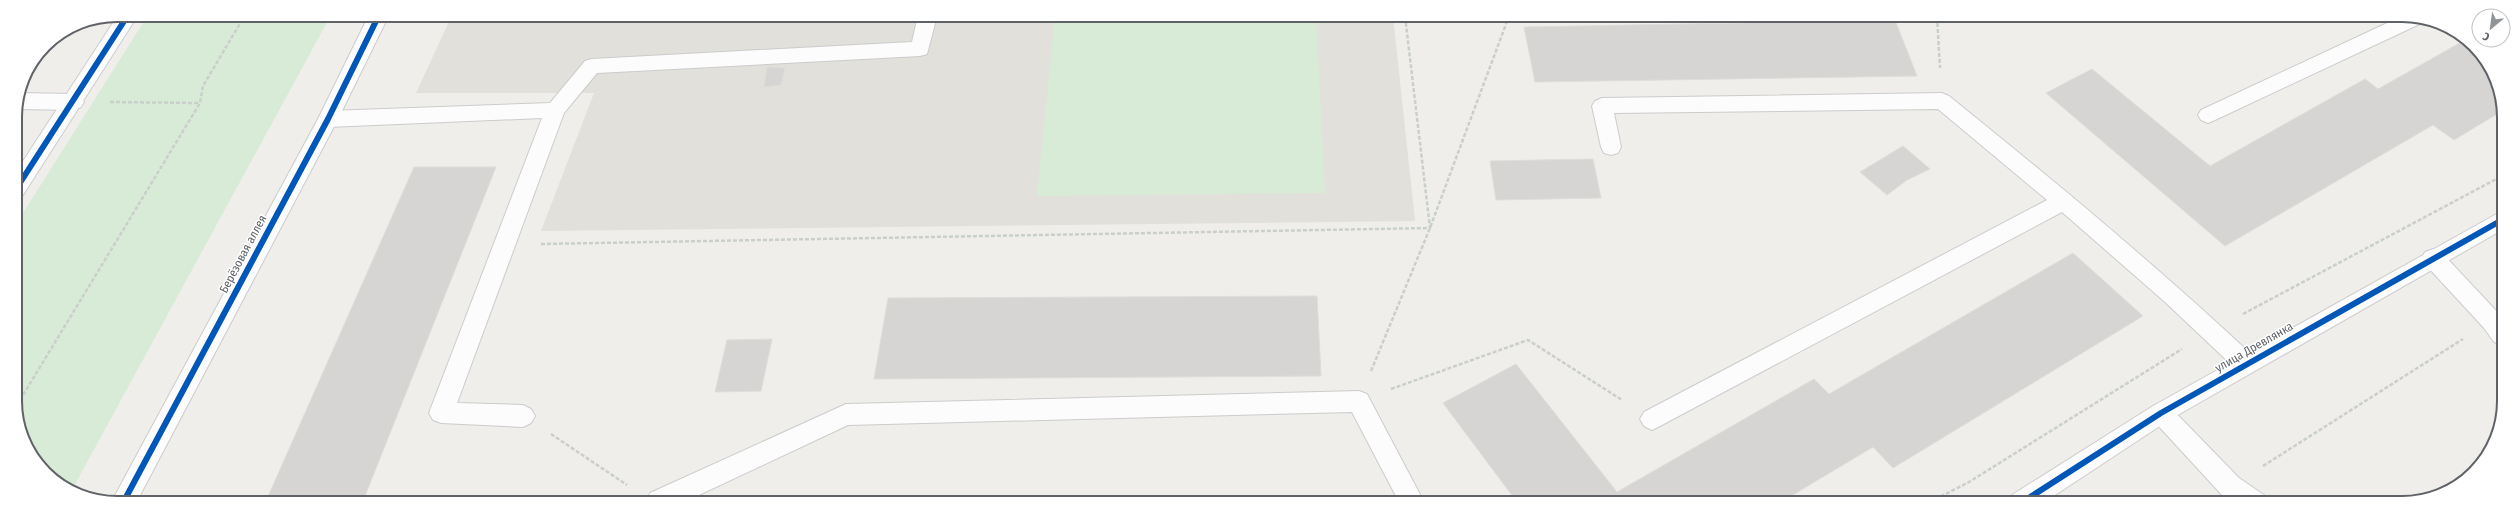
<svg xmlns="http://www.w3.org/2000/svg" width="2519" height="518" font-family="'Fira Sans Condensed',sans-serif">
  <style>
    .education { fill: #e2e0da }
    .green { fill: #d8ebd6 }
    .building { fill: #d6d5d3; stroke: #deddd9 }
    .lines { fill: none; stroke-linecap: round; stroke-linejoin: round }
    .service-casing { stroke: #cbcccc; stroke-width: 2 }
    .minor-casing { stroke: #cbcccc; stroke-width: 2 }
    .path { stroke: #cacfcc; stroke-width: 2.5; stroke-dasharray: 4 2; stroke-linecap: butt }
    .service { fill: #fdfcfc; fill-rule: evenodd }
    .minor { fill: #fdfcfc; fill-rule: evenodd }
    .cycleway-casing { stroke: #fff; stroke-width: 8 }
    .cycleway { stroke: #0057b8; stroke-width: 6 }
    .labels { text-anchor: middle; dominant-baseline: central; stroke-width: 3; stroke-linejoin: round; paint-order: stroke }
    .street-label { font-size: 12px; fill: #5f6368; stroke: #fff }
    .rim { fill: none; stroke: #5f6368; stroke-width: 2 }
  </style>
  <rect width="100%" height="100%" fill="#efeeea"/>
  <path class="education" d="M452 15 1393 16 1415 221 541 231 594 93H416Z"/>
  <path class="green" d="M148 15H331L73 488 45 473 17 421 16 224Z
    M1055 16H1316L1325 193 1037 196Z"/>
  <path class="building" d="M1895 20 1917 76 1535 82 1524 27Z
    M2465 40 2474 45 2502 97V111L2454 140 2433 125 2225 246 2046 93 2092 69 2210 166 2365 79 2378 89Z
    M767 67 785 68 781 85 764 87Z
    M1903 146 1930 169 1907 180 1887 195 1860 172Z
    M1593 159 1601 198 1496 200 1490 161Z
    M414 167H496L363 501H266Z
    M2073 253 2143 316 1893 468 1873 447 1781 502H1517L1443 403 1516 364 1617 492 1814 379 1829 394Z
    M1317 296 1321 376 874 379 888 298Z
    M772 339 761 391 715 392 727 340Z"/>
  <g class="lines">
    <g class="service-casing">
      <path id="service" d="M918 16H937L927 54 920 56 597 73 564 113 457 403 523 405 531 409 535 416 531 423 523 427 441 423 433 420 429 413 542 118 328 127 321 124 318 119 321 114 328 111 550 103 585 61 592 59 912 42Z
        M2400 17 2426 19 2424 22 2215 120 2208 123 2201 120 2198 115 2201 110Z
        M19 93 74 94 81 97 84 102 81 107 74 110 18 109 16 108Z
        M1942 93 1949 96C2053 180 2156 265 2254 357L2258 364 2254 371 2246 374 2238 371 2165 302 2062 212 1660 426 1652 430 1644 426 1640 419 1644 412 2047 200 1938 109 1614 113 1621 147 1618 153 1611 155 1604 153 1601 147 1592 106 1595 101 1602 98Z
        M2433 249 2441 252 2502 317V345L2494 342 2484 328 2425 264 2422 258 2425 252Z
        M1359 391 1367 394 1424 502H1399L1352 412 848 425 684 502 647 501 650 493 846 404Z
        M2161 403 2169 406 2239 478 2264 495 2267 503H2234L2221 494 2153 420 2149 413 2153 406Z"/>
    </g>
    <g class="minor-casing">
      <path id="minor" d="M118 15H138L23 195 16 197V172Z
        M369 15H389L338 119 137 501H112L318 119Z
        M2502 211V230L2169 420 2043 503 2009 502 2012 495 2153 406Z"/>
    </g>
    <path class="path" d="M1937 17 1940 68
      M110 102 199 103
      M541 244 1430 228 1405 16
      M2243 314 2502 176
      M1371 371 1430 228 1509 16
      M1391 389 1528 340 1622 400
      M17 405 200 103 203 86 245 15
      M551 434 627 485
      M2263 466 2463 339
      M1930 502 1969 482 2182 349"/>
    <use href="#service" class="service"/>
    <use href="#minor" class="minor"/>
    <g class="cycleway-casing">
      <path id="cycleway" d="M16 189 128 15
        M124 501 328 119 379 15
        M2021 503 2161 413 2502 220"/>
    </g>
    <use href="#cycleway" class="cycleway"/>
  </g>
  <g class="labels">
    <g class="street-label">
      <text transform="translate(243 254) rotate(-62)">Берёзовая аллея</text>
      <text transform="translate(2254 347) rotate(-30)">улица Древлянка</text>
    </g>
  </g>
  <path d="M0 0H2519V518H0ZM117 22H2402A95 95 0 0 1 2497 117V401A95 95 0 0 1 2402 496H117A95 95 0 0 1 22 401V117A95 95 0 0 1 117 22Z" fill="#fff" fill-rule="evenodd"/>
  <path class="rim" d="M117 22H2402A95 95 0 0 1 2497 117V401A95 95 0 0 1 2402 496H117A95 95 0 0 1 22 401V117A95 95 0 0 1 117 22Z"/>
  <g transform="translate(2491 28) rotate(209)"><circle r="19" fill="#ffffff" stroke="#bfc1c3"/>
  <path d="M0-3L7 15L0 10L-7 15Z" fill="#919496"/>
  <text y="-6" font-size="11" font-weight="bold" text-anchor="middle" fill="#5f6368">С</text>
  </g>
</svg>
